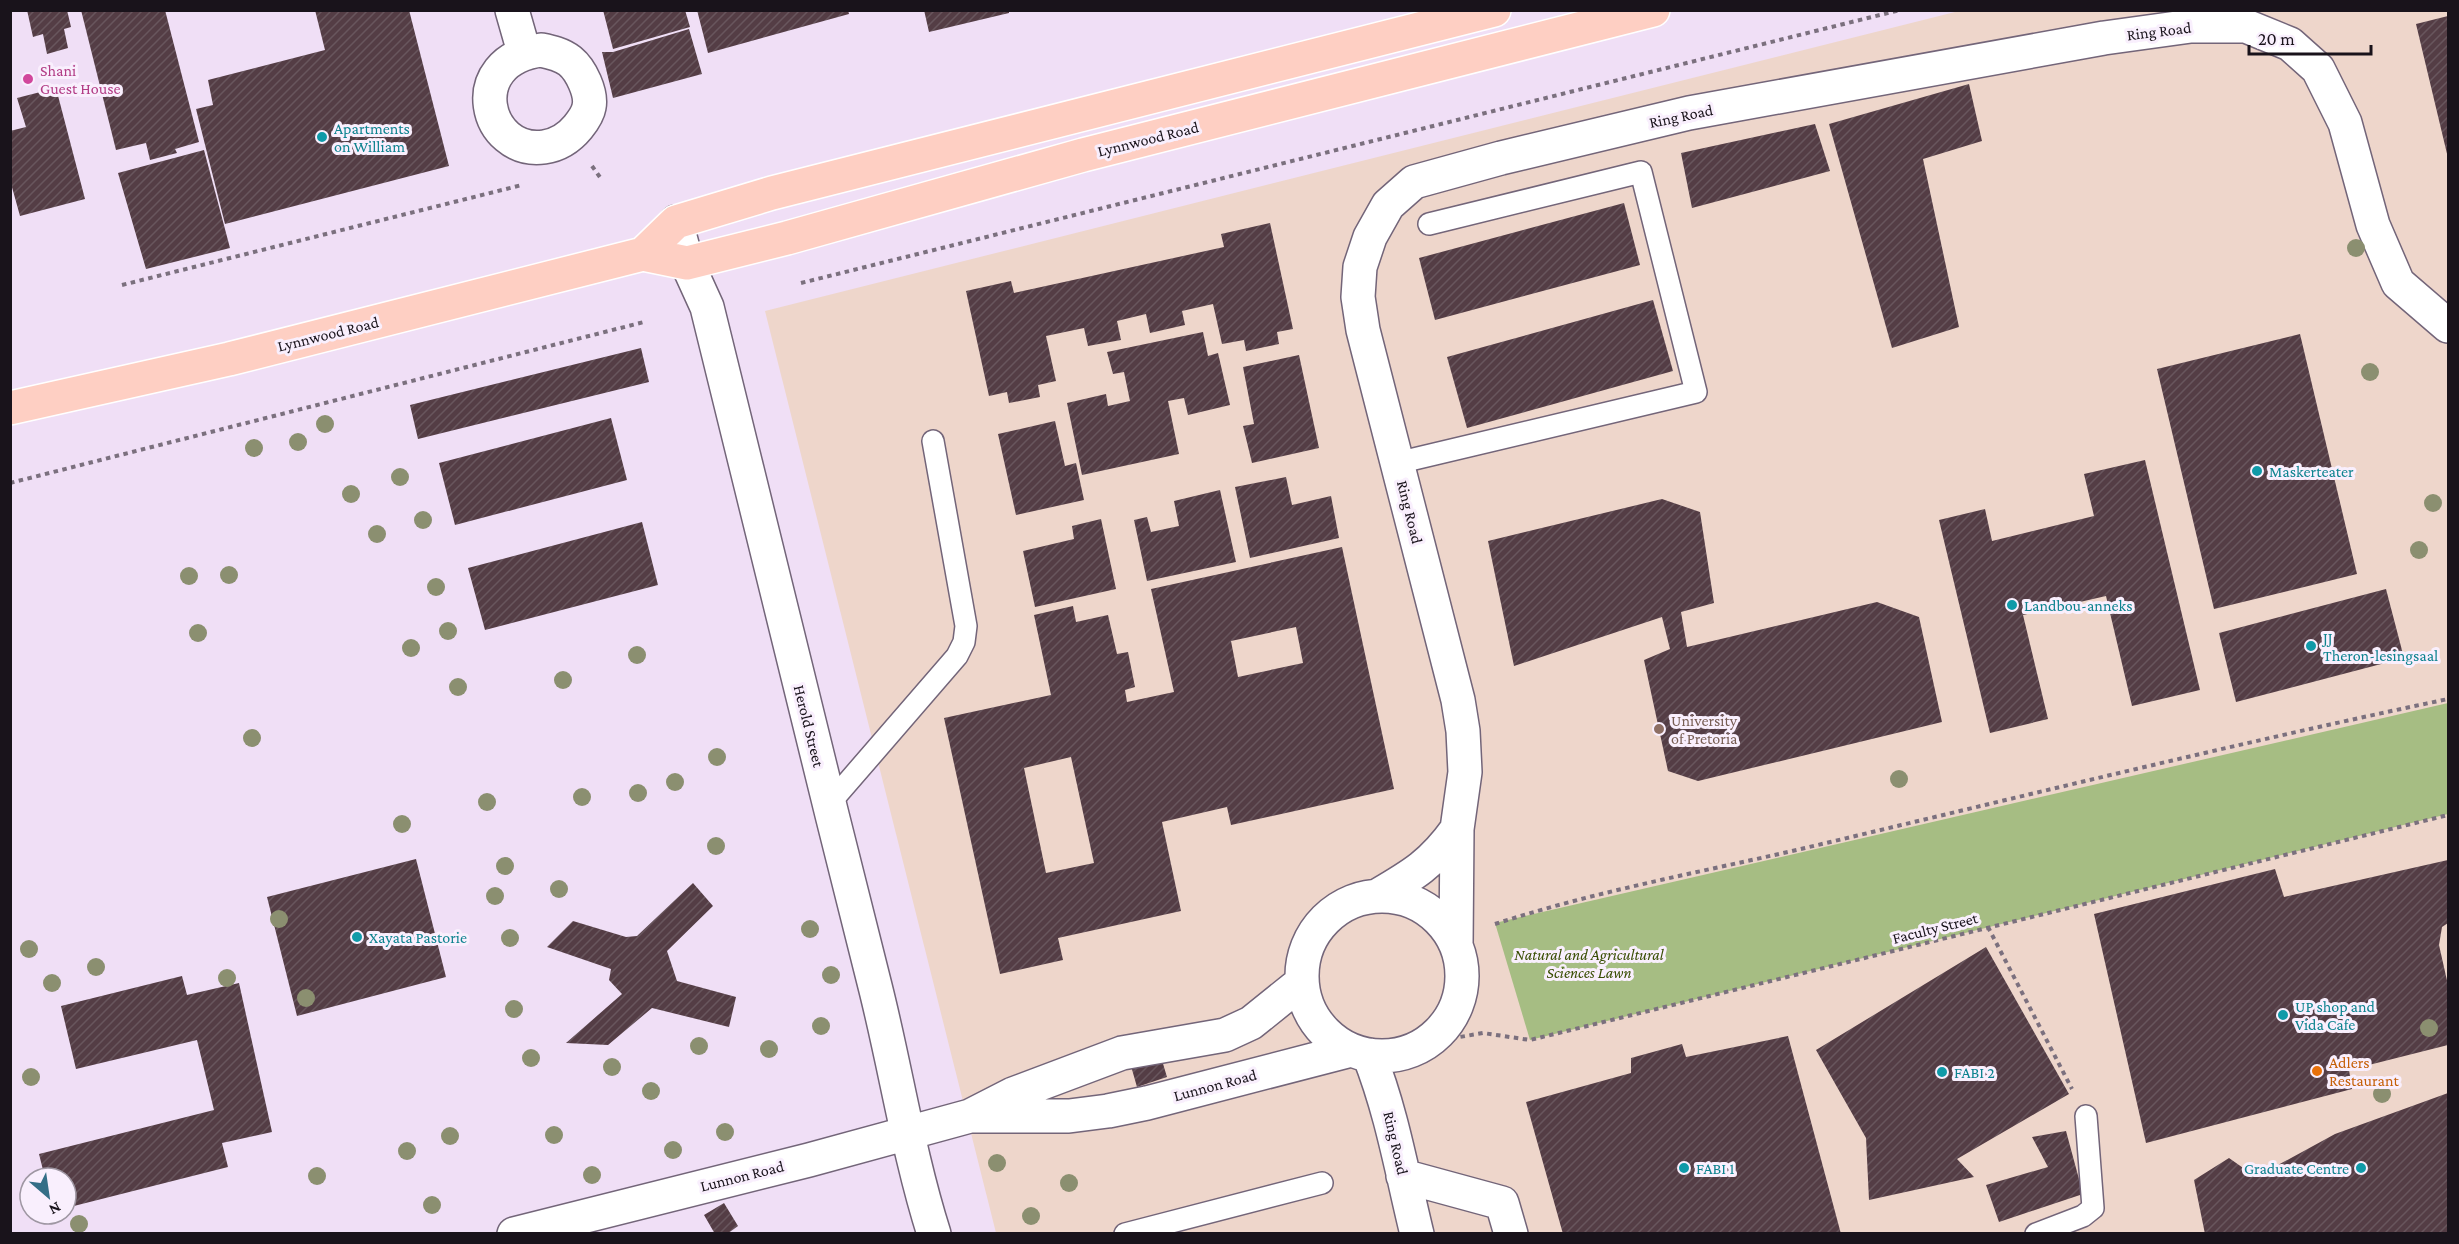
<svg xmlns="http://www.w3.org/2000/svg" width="2459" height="1244" font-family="'Crimson Pro',serif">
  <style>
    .education { fill: #eed6cb }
    .green { fill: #a6bd83 }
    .building { fill: url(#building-hatch); fill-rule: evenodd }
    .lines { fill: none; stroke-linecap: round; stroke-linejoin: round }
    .service-casing { stroke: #736579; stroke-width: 24 }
    .minor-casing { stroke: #736579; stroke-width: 36 }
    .primary-casing { stroke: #fff; stroke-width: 36 }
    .path { stroke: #7b707e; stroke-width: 4; stroke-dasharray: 4.5 4.5; stroke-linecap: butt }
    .service { stroke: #fff; stroke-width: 21 }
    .minor { stroke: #fff; stroke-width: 33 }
    .primary { stroke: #fecfc3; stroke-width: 33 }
    .tree { fill: #8b8f70 }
    .hotel-dot { fill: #d1479c; stroke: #f9effd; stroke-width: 2 }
    .culture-dot { fill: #0f9aa8; stroke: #f9effd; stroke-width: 2 }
    .education-dot { fill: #8d6e63; stroke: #f9effd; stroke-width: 2 }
    .food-dot { fill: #e8710a; stroke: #f9effd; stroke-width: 2 }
    .labels { text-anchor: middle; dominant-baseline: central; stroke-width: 6; stroke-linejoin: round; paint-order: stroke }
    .street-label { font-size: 16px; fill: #19131b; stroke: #f9effd }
    .hotel-label { font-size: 16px; fill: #b23c85; stroke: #f9effd; text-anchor: start }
    .culture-label { font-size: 16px; fill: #0d838f; stroke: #f9effd; text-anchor: start }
    .education-label { font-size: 16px; fill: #785e54; stroke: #f9effd; text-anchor: start }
    .park-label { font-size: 16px; font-style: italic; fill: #384d02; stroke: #f9effd }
    .food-label { font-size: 16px; fill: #c56008; stroke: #f9effd; text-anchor: start }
  </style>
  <defs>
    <pattern id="building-hatch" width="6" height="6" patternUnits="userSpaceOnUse" patternTransform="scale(1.5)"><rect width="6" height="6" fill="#543d45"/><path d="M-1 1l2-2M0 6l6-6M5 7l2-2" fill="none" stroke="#68565d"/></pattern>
  </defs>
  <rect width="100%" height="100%" fill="#f0dff6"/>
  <path class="education" d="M1959 11H2448V1233H996L765 311Z"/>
  <path class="green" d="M2448 703V814L1530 1040 1495 923Z"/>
  <path class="building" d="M27 10H67L71 27 64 29 68 48 47 54 43 34 33 37Z
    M81 10H165L199 142 175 149 177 153 150 160 146 143 116 150Z
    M315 10H409L449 166 225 224 196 109 213 105 208 80 325 50Z
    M603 10H685L690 27 613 49Z
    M697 10H848L849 14 708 53Z
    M924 10H1009V13L929 32Z
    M2448 16V158L2416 24Z
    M689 29 702 74 613 98 602 52H613Z
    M1969 84 1982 141 1923 159 1959 327 1892 348 1829 124Z
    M56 88 85 199 20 216 10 180V131L26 127 17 98Z
    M1815 124 1830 171 1692 208 1681 153Z
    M204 150 230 248 146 269 118 173Z
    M1624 203 1640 265 1435 320 1419 258Z
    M1270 223 1293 329 1277 332 1279 344 1246 351 1244 340 1222 344 1213 304 1182 311 1185 325 1150 333 1146 314 1117 321 1121 340 1088 346 1084 328 1046 336 1056 381 1038 385 1040 397 1009 403 1007 392 989 396 966 291 1011 281 1014 293 1224 247 1221 234Z
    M1653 300 1673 371 1467 428 1447 357Z
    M1203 332 1208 356 1218 353 1230 405 1188 415 1184 398 1168 401 1179 454 1082 475 1067 403 1106 394 1108 406 1130 401 1124 372 1113 374 1107 352Z
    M2300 334 2357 574 2214 609 2157 369Z
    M641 348 649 382 418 439 410 405Z
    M1299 355 1319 448 1252 463 1243 426 1254 424 1243 367Z
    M611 418 627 480 455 525 439 463Z
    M1055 421 1065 466 1076 463 1084 500 1016 515 998 434Z
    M2145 460 2200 690 2132 706 2106 596 2023 615 2048 719 1990 733 1939 520 1985 509 1992 541 2094 516 2084 474Z
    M1286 477 1292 505 1331 496 1339 538 1250 558 1235 487Z
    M1220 490 1236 562 1147 581 1134 520 1147 517 1151 532 1179 526 1174 501Z
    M1662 499 1700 512 1714 603 1681 612 1687 647 1877 602 1919 617 1942 722 1698 781 1668 771 1644 660 1670 649 1662 617 1514 666 1488 541Z
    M1101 519 1116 589 1035 607 1023 551 1074 539 1072 526Z
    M642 522 658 585 485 630 468 568Z
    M1342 547 1394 789 1231 825 1227 807 1162 822 1181 911 1058 938 1063 960 1000 974 944 718 1051 695 1034 615 1073 606 1076 622 1108 615 1117 654 1128 652 1135 687 1125 690 1127 702 1174 692 1151 589ZM1296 627 1303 663 1238 677 1231 641ZM1071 757 1094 863 1046 873 1024 768Z
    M2386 589 2404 658 2236 702 2219 633Z
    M416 859 446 977 297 1016 267 897Z
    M2448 860V923L2442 927 2439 945 2448 985V1045L2349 1070 2352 1089 2146 1143 2094 914 2275 869 2284 897Z
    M693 883 713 906 667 951 677 981 736 997 729 1027 652 1008 608 1045 566 1043 622 994 609 980 611 969 547 947 573 921 626 937 637 936Z
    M1986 947 2069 1094 1957 1159 1974 1177 1869 1200 1866 1138 1816 1050Z
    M182 976 187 995 239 983 272 1132 222 1143 228 1167 66 1208V1178H45L39 1154 214 1110 197 1040 76 1069 61 1006Z
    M1788 1036 1841 1234H1563L1526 1102 1631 1073V1058L1682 1044 1686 1057Z
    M1161 1057 1167 1077 1137 1087 1131 1066Z
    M2448 1093V1234H2205L2194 1180 2229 1158 2256 1177 2335 1134Z
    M2066 1131 2083 1194 1999 1222 1986 1185 2048 1167 2032 1137Z
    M724 1203 738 1226 727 1234H715L704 1215Z"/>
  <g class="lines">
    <g class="service-casing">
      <path id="service" d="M1397 463 1696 392 1641 172 1429 224
        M829 804 957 656 964 642 966 626 933 441
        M1125 1234 1322 1183
        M2036 1234 2083 1216 2093 1208 2086 1116"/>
    </g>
    <g class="minor-casing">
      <path id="minor" d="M512 10 524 52
        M541 50C551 52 561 54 570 61 581 70 592 93 589 107 588 113 582 122 578 127 569 138 558 145 544 147 485 155 461 61 541 50Z
        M676 222 687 263 707 307C762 534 818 760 875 986 896 1069 908 1152 934 1234
        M1377 896C1413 875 1432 864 1457 829
        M1302 976a80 80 0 1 1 160 0a80 80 0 1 1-160 0Z
        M1456 945 1457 829 1465 772 1463 731 1458 700 1363 330 1358 297 1360 267 1370 237 1388 205 1414 182 1501 158 1689 113 2104 38 2191 26H2246L2290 44 2318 69 2345 123 2373 225 2398 283 2448 326
        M1369 1055C1392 1113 1402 1173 1417 1234
        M975 1116H1069L1108 1111 1147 1103 1351 1050
        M1403 1176 1502 1203 1511 1234
        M514 1234 809 1160 970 1116 1013 1094 1122 1053 1225 1035 1251 1023 1302 982"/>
    </g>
    <g class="primary-casing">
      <path id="primary" d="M643 254 676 222 772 193 1494 10
        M10 408 229 359 643 254 687 263 787 238 1083 155 1653 10"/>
    </g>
    <path class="path" d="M592 166 602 180
      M801 283 1900 10
      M122 285 522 185
      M10 483 644 322
      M1495 924C1596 891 1702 872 1805 848 2020 797 2233 744 2448 699
      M1988 927 2072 1089
      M1425 1043 1483 1033 1530 1040 2448 815"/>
    <use href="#service" class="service"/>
    <use href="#minor" class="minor"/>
    <use href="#primary" class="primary"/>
  </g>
  <g class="tree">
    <circle cx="2356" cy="248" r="9"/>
    <circle cx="2370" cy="372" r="9"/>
    <circle cx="325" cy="424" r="9"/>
    <circle cx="298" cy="442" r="9"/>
    <circle cx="254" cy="448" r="9"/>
    <circle cx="400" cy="477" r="9"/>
    <circle cx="351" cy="494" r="9"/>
    <circle cx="2433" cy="503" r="9"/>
    <circle cx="423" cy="520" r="9"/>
    <circle cx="377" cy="534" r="9"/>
    <circle cx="2419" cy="550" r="9"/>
    <circle cx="229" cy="575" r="9"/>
    <circle cx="189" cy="576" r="9"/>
    <circle cx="436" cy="587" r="9"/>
    <circle cx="448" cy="631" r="9"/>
    <circle cx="198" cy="633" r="9"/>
    <circle cx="411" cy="648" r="9"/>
    <circle cx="637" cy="655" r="9"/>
    <circle cx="563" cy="680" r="9"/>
    <circle cx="458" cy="687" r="9"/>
    <circle cx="252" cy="738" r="9"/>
    <circle cx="717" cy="757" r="9"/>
    <circle cx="1899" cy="779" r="9"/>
    <circle cx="675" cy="782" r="9"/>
    <circle cx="638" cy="793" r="9"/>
    <circle cx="582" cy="797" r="9"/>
    <circle cx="487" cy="802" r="9"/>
    <circle cx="402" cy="824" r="9"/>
    <circle cx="716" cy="846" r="9"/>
    <circle cx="505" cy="866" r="9"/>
    <circle cx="559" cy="889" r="9"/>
    <circle cx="495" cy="896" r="9"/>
    <circle cx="279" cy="919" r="9"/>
    <circle cx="810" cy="929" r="9"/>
    <circle cx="510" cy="938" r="9"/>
    <circle cx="29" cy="949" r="9"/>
    <circle cx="96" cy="967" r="9"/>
    <circle cx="831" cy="975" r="9"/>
    <circle cx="227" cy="978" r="9"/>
    <circle cx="52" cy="983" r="9"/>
    <circle cx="306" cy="998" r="9"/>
    <circle cx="514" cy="1009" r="9"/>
    <circle cx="821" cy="1026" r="9"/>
    <circle cx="2429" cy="1028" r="9"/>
    <circle cx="699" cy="1046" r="9"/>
    <circle cx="769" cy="1049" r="9"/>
    <circle cx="531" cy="1058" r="9"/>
    <circle cx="612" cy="1067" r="9"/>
    <circle cx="31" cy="1077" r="9"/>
    <circle cx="651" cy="1091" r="9"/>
    <circle cx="2382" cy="1094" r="9"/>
    <circle cx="725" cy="1132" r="9"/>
    <circle cx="554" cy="1135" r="9"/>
    <circle cx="450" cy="1136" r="9"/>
    <circle cx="673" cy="1150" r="9"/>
    <circle cx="407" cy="1151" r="9"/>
    <circle cx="997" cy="1163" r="9"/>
    <circle cx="592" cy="1175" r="9"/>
    <circle cx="317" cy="1176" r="9"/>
    <circle cx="1069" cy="1183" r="9"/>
    <circle cx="432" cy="1205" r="9"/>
    <circle cx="1031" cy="1216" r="9"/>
    <circle cx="79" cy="1224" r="9"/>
  </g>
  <circle class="hotel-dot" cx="28" cy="79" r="6"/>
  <g class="culture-dot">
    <circle cx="322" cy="137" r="6"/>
    <circle cx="2257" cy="471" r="6"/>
    <circle cx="2012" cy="605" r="6"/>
    <circle cx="2311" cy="646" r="6"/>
    <circle cx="357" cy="937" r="6"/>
    <circle cx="2283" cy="1015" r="6"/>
    <circle cx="1942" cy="1072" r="6"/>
    <circle cx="1684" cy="1168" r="6"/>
    <circle cx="2361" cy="1168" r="6"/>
  </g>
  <circle class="education-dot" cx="1659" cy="729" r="6"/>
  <circle class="food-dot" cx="2317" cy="1071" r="6"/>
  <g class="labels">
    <g class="street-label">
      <text transform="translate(2159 31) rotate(-7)">Ring Road</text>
      <text transform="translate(1681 116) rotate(-12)">Ring Road</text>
      <text transform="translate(1148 139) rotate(-14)">Lynnwood Road</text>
      <text transform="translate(328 334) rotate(-14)">Lynnwood Road</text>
      <text transform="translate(1410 512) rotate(76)">Ring Road</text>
      <text transform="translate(809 726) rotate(76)">Herold Street</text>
      <text transform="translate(1935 928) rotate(-14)">Faculty Street</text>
      <text transform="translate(1215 1085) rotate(-15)">Lunnon Road</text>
      <text transform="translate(1396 1143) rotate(77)">Ring Road</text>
      <text transform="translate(742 1176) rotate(-14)">Lunnon Road</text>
    </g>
    <g class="hotel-label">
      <text x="40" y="70">Shani<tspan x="40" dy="18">Guest House</tspan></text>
    </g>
    <g class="culture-label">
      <text x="334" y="128">Apartments<tspan x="334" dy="18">on William</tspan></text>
      <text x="2269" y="471">Maskerteater</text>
      <text x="2024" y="605">Landbou-anneks</text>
      <text x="2323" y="637">JJ<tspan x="2323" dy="18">Theron-lesingsaal</tspan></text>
      <text x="369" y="937">Xayata Pastorie</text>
      <text x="2295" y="1006">UP shop and<tspan x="2295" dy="18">Vida Cafe</tspan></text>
      <text x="1954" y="1072">FABI 2</text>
      <text x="1696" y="1168">FABI 1</text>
      <text x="2349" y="1168" text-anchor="end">Graduate Centre</text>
    </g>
    <g class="education-label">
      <text x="1671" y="720">University<tspan x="1671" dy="18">of Pretoria</tspan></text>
    </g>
    <g class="park-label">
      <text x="1589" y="954">Natural and Agricultural<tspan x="1589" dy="18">Sciences Lawn</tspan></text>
    </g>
    <g class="food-label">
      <text x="2329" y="1062">Adlers<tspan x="2329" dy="18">Restaurant</tspan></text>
    </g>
  </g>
  <rect width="2459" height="1244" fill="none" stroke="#19131b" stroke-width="24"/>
  <g transform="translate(48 1196) rotate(151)"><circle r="28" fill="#f9effd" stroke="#9f97a3" stroke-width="1.5"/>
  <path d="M0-4.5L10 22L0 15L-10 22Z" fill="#346e87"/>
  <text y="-9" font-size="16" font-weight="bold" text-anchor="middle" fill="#19131b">N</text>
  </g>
  <path d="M2249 45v9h122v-9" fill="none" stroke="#19131b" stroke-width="3"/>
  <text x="2258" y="45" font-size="18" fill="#19131b" stroke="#f9effd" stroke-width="4.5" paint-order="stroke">20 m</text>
</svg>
